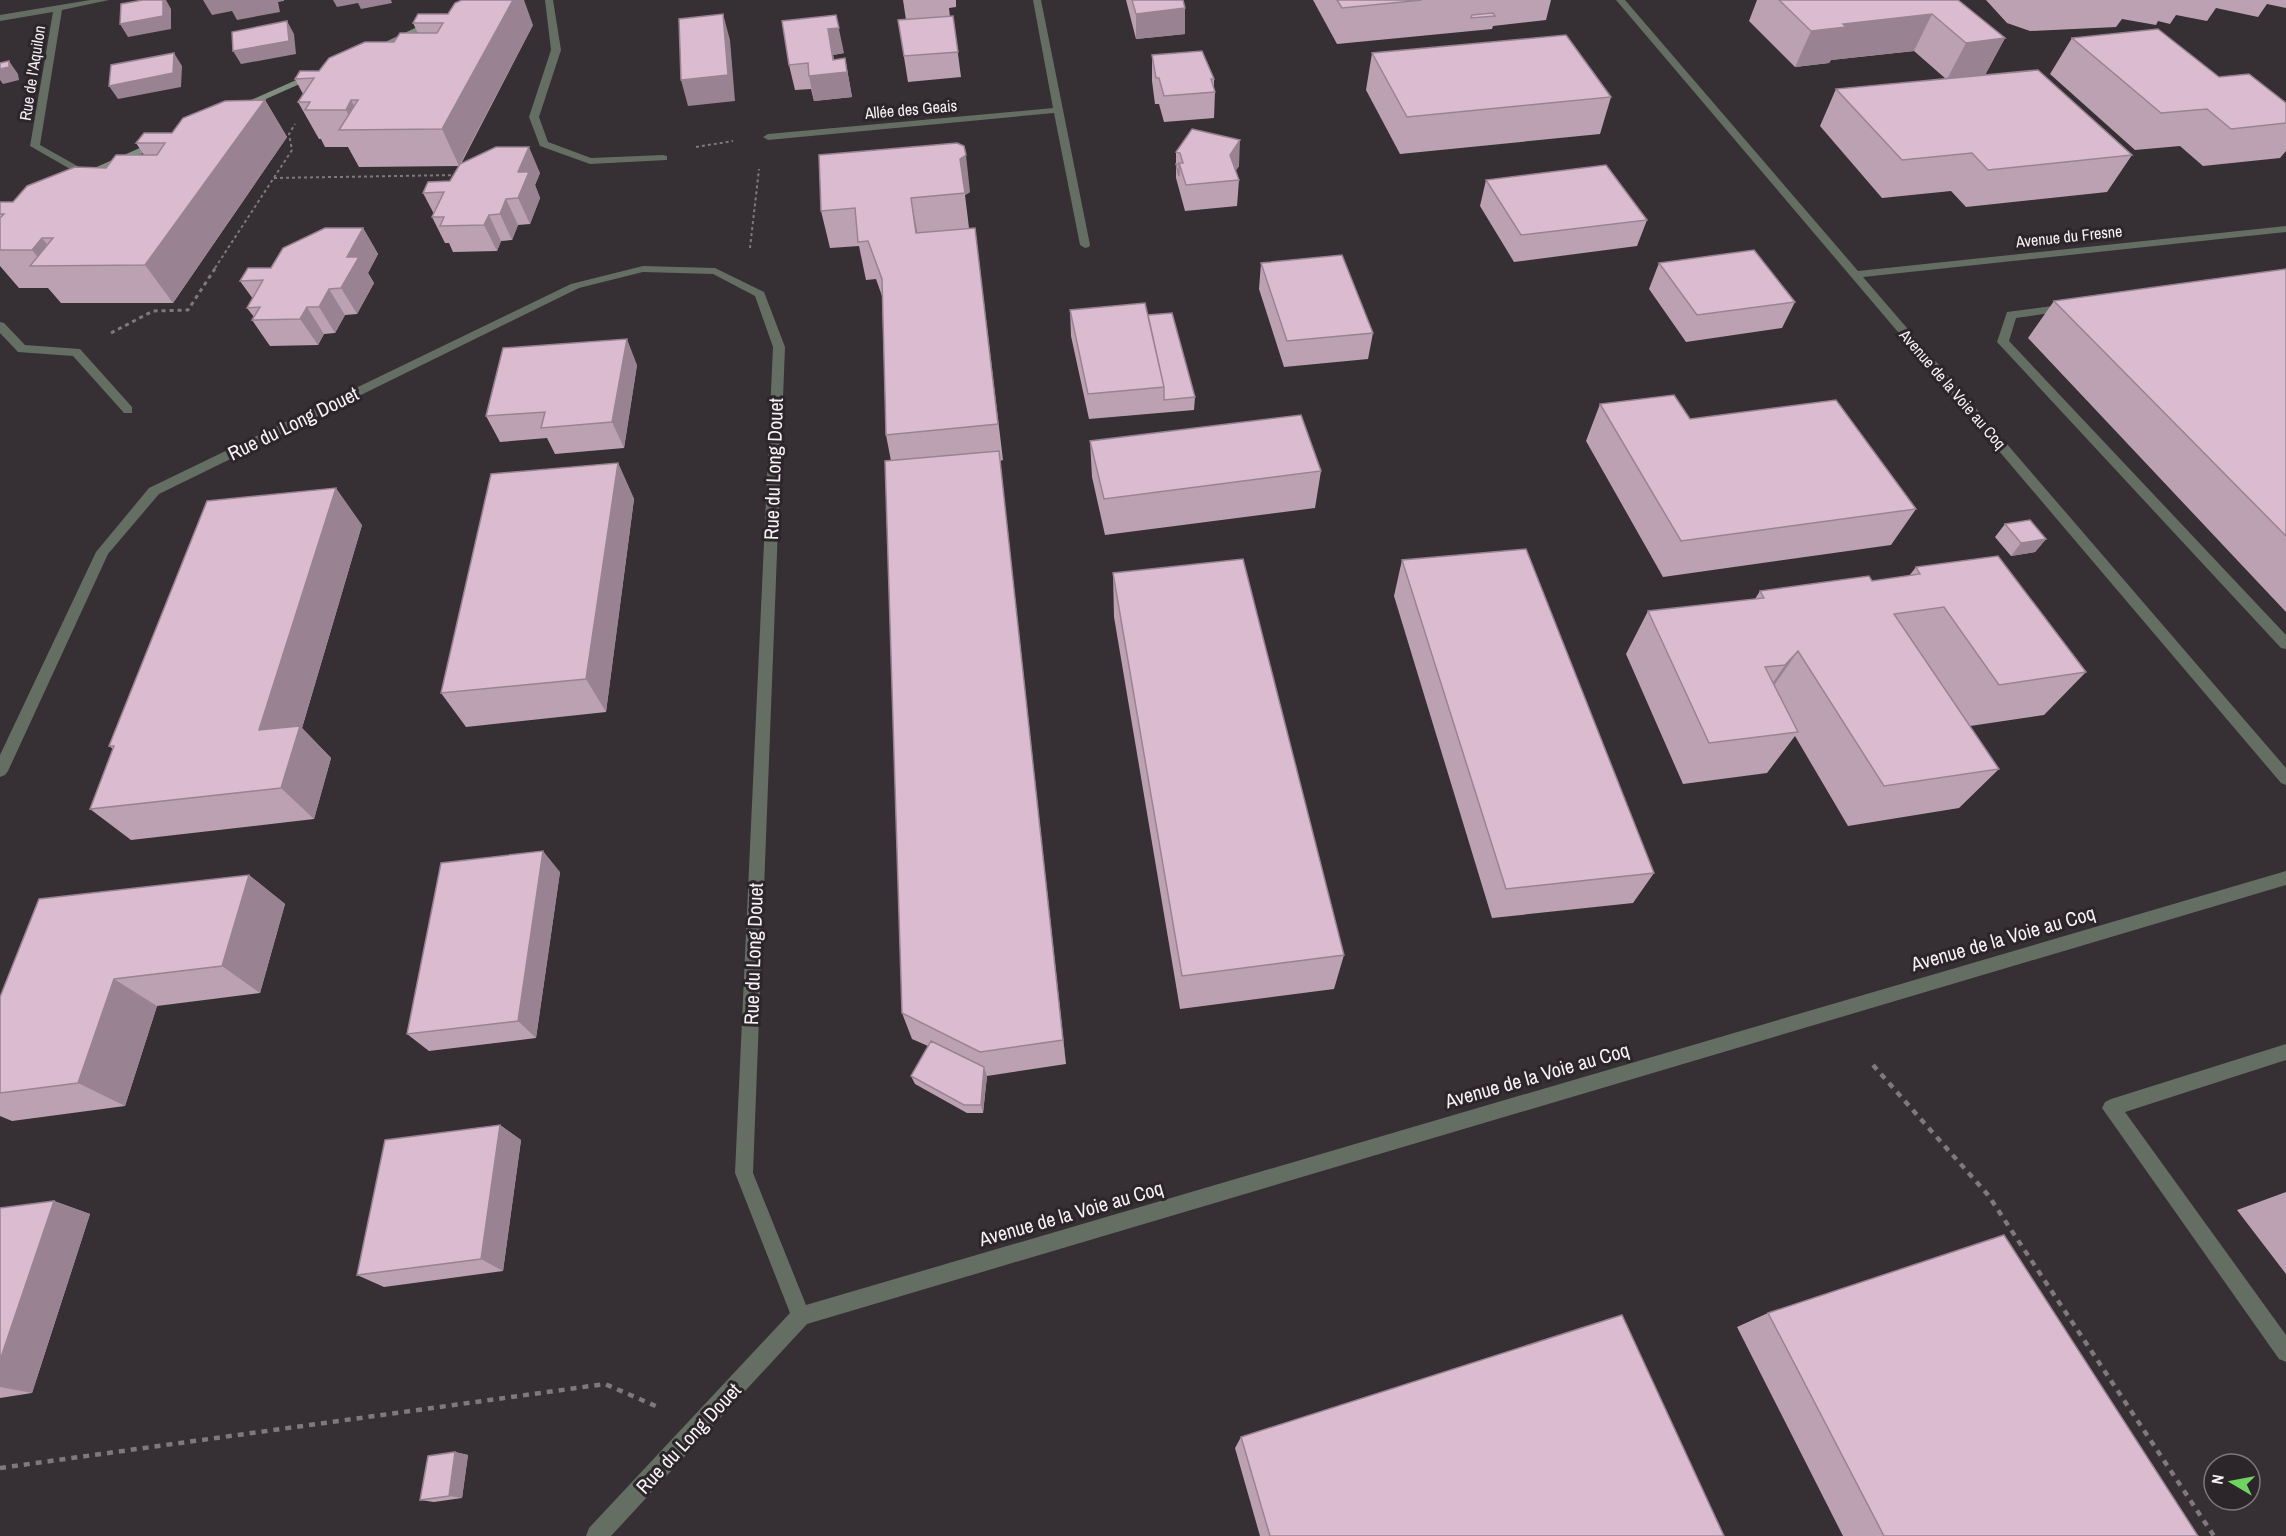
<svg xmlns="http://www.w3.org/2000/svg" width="2286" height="1536" font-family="'Archivo Narrow',sans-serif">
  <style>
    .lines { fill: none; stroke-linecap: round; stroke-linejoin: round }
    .path-far2 { stroke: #7f797d; stroke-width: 2; stroke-dasharray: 3 3; stroke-linecap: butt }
    .path-far1 { stroke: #7f797d; stroke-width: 3; stroke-dasharray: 4 4; stroke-linecap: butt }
    .path { stroke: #7f797d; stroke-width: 4.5; stroke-dasharray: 6 6; stroke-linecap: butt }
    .lane { fill: #646e63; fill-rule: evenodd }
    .street { fill: #646e63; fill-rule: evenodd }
    .secondary { fill: #81907e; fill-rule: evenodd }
    .wall { fill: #bca1b3 }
    .shaded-wall { fill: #998392 }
    .building { fill: #dbbbd0; stroke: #998392; stroke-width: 1.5 }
    .labels { text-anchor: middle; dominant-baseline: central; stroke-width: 6; stroke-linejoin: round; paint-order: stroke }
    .far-street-label { font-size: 16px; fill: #f7f2f5; stroke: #2c252a }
    .street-label { font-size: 20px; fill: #f7f2f5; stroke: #2c252a }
  </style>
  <rect width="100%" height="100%" fill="#362f34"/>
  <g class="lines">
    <path class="path-far2" d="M696 147 733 141
      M274 178 459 175
      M750 248 759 169
      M215 268 292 150 289 134 295 124"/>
    <path class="path-far1" d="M111 333 153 311 188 310 216 267"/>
    <path class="path" d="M1873 1065 1988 1195 2214 1536
      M0 1468 605 1384 658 1407"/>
    <path class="lane" d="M2067 304 2071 306V310L2016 318 2009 341 2286 635V649L2281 648 1997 342 2007 312Z
      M2286 1044V1060L2125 1112 2286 1335V1362L2279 1359 2102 1108 2105 1102 2111 1099Z"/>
    <path class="street" d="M90 0H109L62 10 40 145 88 172V176L84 177 30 146 53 12 0 21V15Z
      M545 0H553L561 50 539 117 548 142 591 158 663 155 667 156V160L590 164 540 146 529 117 551 50Z
      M1033 0H1041L1090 245 1089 247 1085 248 1080 245 1054 113 768 140 763 137 768 134 1053 108Z
      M1616 0H1625L1858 271 2286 226V232L1863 277 2286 768V785L2281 783Z
      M643 266 715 268 764 292 785 347 753 1173 806 1305 2286 871V885L807 1324 611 1536H586L589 1528 790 1313 735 1173 773 347 755 296 713 274 643 272 579 288 159 494 108 554 8 771 5 775 0 777V755L96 552 149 488 571 284Z
      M0 322 4 323 25 345 80 349 132 407V413H124L73 356 18 352 0 333Z"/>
    <path class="secondary" d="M430 21 437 23 376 52 368 50Z
      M312 73 320 75 241 110 233 108Z
      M158 140 163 143 162 145 85 178 76 176Z"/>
  </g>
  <path class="wall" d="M903 0H956V7L949 8 950 17 953 16 961 77 908 82 898 20H906Z
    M1126 0H1183L1185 34 1136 39Z
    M1313 0H1551L1546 20 1493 26 1492 29 1337 44Z
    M1757 0H1958L2005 38 1985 75 2132 155 2107 192 1966 207 1951 191 1882 198 1820 126 1836 89 1946 79 1914 51 1831 60 1829 63 1795 67 1749 21Z
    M1986 0H2286V8L2267 4 2258 17 2216 8 2207 21 2176 15 2170 24 2158 21 2156 25 2122 19 2116 27 2030 31 2007 23Z
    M418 14 533 25 461 164 540 173 535 185 540 198 530 224 518 225 512 240 501 241 497 251 453 252 449 243H445L432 217 434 214 423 193 450 181 459 166 359 167 348 147H325L321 139H319L298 102 303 94 295 79 319 71 418 33 413 23Z
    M782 21 844 53 833 55 834 60 845 58 852 97 814 101 811 89 795 90 789 65Z
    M2072 38 2219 77 2286 103V151L2280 158 2203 166 2180 146 2135 150 2050 74Z
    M1372 53 1611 97 1600 134 1400 154 1366 90Z
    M1152 55 1214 79V88L1215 92 1214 118 1164 122 1159 104H1155L1152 81Z
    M265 100 287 137 173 303H61L48 288H19L0 266V202H13L144 155 136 143 172 133Z
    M1176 152 1239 166 1235 171 1239 180 1237 206 1185 211 1176 178Z
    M819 155 970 192 965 195 969 228H975L1003 460 1000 461 1066 1064 987 1076 983 1113H967L915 1084 911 1076 928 1046 912 1039 902 1013 891 461 886 435 882 296 876 279 866 280 859 246 830 248 821 211Z
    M1486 180 1647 220 1637 246 1514 262 1480 206Z
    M363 228 378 254 368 273 374 283 357 314 345 315 335 333 324 334 318 345 270 346 252 320 254 317 247 308 253 299 240 281Z
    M1261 263 1373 333 1368 359 1284 367 1259 289Z
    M1659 263 1795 302 1782 328 1686 342 1649 289Z
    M2286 269V612L2028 338 2054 301Z
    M1070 310 1148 315 1195 397 1194 410 1089 419 1071 336Z
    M637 365 624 448 555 454 547 438 500 442 486 416Z
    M1600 404 1690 419 1916 509 1891 545 1663 577 1586 441Z
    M1090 441 1321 471 1315 508 1105 535 1092 477Z
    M618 463 634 499 606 712 466 727 441 693Z
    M2005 524 2046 539 2035 552 2011 556 1995 537Z
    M362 525 302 728 331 758 314 819 131 840 90 809 113 749 109 746Z
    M1402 560 1654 873 1633 903 1492 918 1394 596Z
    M1916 567 2086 672 2044 715 1970 726 1999 769 1959 808 1848 826 1795 736 1767 773 1683 784 1626 654 1648 611 1755 599 1760 591 1872 581 1909 576Z
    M1113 573 1344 955 1334 989 1180 1009 1114 617Z
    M560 872 536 1038 429 1051 407 1034Z
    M249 875 285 904 260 993 157 1006 125 1106 12 1121 0 1116V997Z
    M500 1125 521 1140 503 1271 384 1287 357 1275Z
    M2286 1192V1274L2237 1210Z
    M54 1201 90 1214 32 1393 0 1398V1208Z
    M1768 1313 2198 1536H1843L1737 1327Z
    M1241 1437 1724 1536H1260L1235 1448Z
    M455 1452 468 1455 462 1498 434 1502 420 1500Z"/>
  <path class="shaded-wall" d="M163 0H166L171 9V29L128 37 120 24Z
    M203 0H284V1L278 2 280 12 237 20 232 11 212 15Z
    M333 0H391L392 3 361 9 358 3 337 7Z
    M513 0H524L533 25 459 166 442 129Z
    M1185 8V34L1136 39V14Z
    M723 14 730 40 735 101 688 106 681 80Z
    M1932 14 1914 51 1831 60 1829 63 1795 67 1811 31 1843 24Z
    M836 15 844 53 833 55 836 73 845 58 852 97 814 101 809 76 828 29Z
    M287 21 294 34 296 54 241 64 233 51Z
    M2005 38 1985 75 1947 79 1966 43Z
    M174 53 182 66 181 87 118 99 109 86Z
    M9 61 18 74 19 80 3 84 0 80V69Z
    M265 100 287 137 173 303 145 265Z
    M351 100 367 130H356L346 110Z
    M1240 140 1239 166 1229 181 1230 155Z
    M529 147 540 173 535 185 540 198 530 224 518 198V172Z
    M966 155 970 192 965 195 960 159Z
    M911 198 918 235 916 233Z
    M506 199 518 225 512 240 500 214Z
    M489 215 501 241 497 251 484 225Z
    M363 228 378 254 368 273 374 283 357 314 341 288 347 257Z
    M42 238 65 266H45L32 250Z
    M329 289 345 315 335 333 319 307Z
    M307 307 324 334 318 345 300 319Z
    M627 339 637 365 624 448 612 422Z
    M999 451 1003 487 1066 1064 1063 1040Z
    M618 463 634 499 606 712 586 679Z
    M336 488 362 525 302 728 331 758 314 819 281 788 259 730Z
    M2046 539 2035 552 2011 556 2021 543Z
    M1798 651 1769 693 1756 707 1785 665Z
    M543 851 560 872 536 1038 518 1021Z
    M249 875 285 904 260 993 222 966Z
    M114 979 157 1006 125 1106 78 1083Z
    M984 1067 987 1076 983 1113 981 1105Z
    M500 1125 521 1140 503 1271 481 1259Z
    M54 1201 90 1214 32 1393 0 1387V1360Z
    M455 1452 468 1455 462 1498 449 1496Z"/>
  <path class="building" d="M143 0H163V16L120 24 121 4Z
    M462 0H513L442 129 339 130 358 100H351L346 110H305L310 102H298L314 78 295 79 300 71H319L329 58 365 42H394L400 33H437L443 23H413L418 14H448L455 3Z
    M1132 0H1183L1185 8 1136 14Z
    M1337 0H1422L1342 8Z
    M1779 0H1958L2005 38 1966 43 1932 14 1843 24 1846 27 1811 31Z
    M1493 13 1495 16 1471 18 1472 15Z
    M723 14 728 75 681 80 679 19Z
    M836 15 839 28 828 29 833 60 845 58 847 72 809 76 808 63 789 65 782 21Z
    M953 16 958 52 904 56 898 20Z
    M287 21 289 41 233 51 232 32Z
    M2158 29 2219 77 2249 74 2286 103V123L2231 129 2207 109 2161 113 2072 38Z
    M1566 35 1611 97 1407 117 1372 53Z
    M1202 51 1214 79H1211L1215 92 1164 96 1159 78H1156L1152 55Z
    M174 53 173 73 109 86 111 65Z
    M9 61V67L0 69V63Z
    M2038 70 2132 155 1988 170 1972 153 1902 160 1836 89Z
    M265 100 145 265 30 266 53 238H42L32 250H0V218L4 214H0V202H13L27 186 75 167 106 168 116 155H157L165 143H136L144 133H172L183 118 225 101Z
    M1192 129 1240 140 1230 155 1239 180 1186 185 1179 163H1183L1180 153 1176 152Z
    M957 143 964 146 966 155 960 159 965 193 911 198 916 233 975 228 998 424 886 435 882 279 868 241 858 242 855 208 821 211 819 155Z
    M496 147H529L518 172H529L518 198 506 199 500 214 489 215 484 225 440 226 444 217H432L444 192 423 193 428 182 450 181 460 164Z
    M1176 164 1179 165V176Z
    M1606 165 1647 220 1521 235 1486 180Z
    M325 228H363L347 257H359L341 288 329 289 319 307H307L300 319 252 320 260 307 247 308 263 280 240 281 248 268H271L283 248Z
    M1754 250 1795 302 1697 315 1659 263Z
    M1342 255 1373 333 1287 341 1261 263Z
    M2286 269V536L2054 301Z
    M1145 303 1164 387 1088 394 1070 310Z
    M1172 313 1195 397 1164 400V387L1148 315Z
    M627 339 612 422 541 428 545 412 486 416 503 348Z
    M1674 395 1690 419 1836 400 1916 509 1681 541 1600 404Z
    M1301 415 1321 471 1104 499 1090 441Z
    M999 451 1063 1040 980 1052 902 1013 885 461Z
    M618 463 586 679 441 693 491 474Z
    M336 488 259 730 300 726 281 788 90 809 114 746H109L207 501Z
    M2030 520 2046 539 2021 543 2005 524Z
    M1526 549 1654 873 1506 889 1402 560Z
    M1998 556 2086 672 1999 685 1944 607 1894 614 1999 769 1884 786 1798 651 1785 665 1765 667 1798 732 1709 743 1648 611 1764 598 1760 591 1869 576 1872 581 1920 574 1916 567Z
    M1243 559 1344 955 1182 976 1113 573Z
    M543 851 518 1021 407 1034 441 863Z
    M249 875 222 966 114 979 78 1083 0 1093V997L39 899Z
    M931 1041 984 1067 981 1105H964L911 1076Z
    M500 1125 481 1259 357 1275 385 1140Z
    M54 1201 0 1360V1208Z
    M2004 1235 2198 1536H1884L1768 1313Z
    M1622 1315 1724 1536H1270L1241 1437Z
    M455 1452 449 1496 420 1500 428 1456Z"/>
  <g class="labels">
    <g class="far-street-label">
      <text transform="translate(32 73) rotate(-81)">Rue de l'Aquilon</text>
      <text transform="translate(911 109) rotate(-5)">Allée des Geais</text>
      <text transform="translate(2069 236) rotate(-6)">Avenue du Fresne</text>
      <text transform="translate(1953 389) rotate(49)">Avenue de la Voie au Coq</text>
    </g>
    <g class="street-label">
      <text transform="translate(293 423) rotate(-26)">Rue du Long Douet</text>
      <text transform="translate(773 469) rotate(-88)">Rue du Long Douet</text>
      <text transform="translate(2003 938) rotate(-16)">Avenue de la Voie au Coq</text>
      <text transform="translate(753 954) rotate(-88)">Rue du Long Douet</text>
      <text transform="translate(1537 1075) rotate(-16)">Avenue de la Voie au Coq</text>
      <text transform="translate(1071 1213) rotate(-16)">Avenue de la Voie au Coq</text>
      <text transform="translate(688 1438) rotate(-47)">Rue du Long Douet</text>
    </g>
  </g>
  <g transform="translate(2232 1482) rotate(280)"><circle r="28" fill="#2c252a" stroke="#7d777b" stroke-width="1.5"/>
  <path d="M0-4.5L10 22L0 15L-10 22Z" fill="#6ed361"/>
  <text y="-9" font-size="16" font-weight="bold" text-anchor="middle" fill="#f7f2f5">N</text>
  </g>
</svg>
